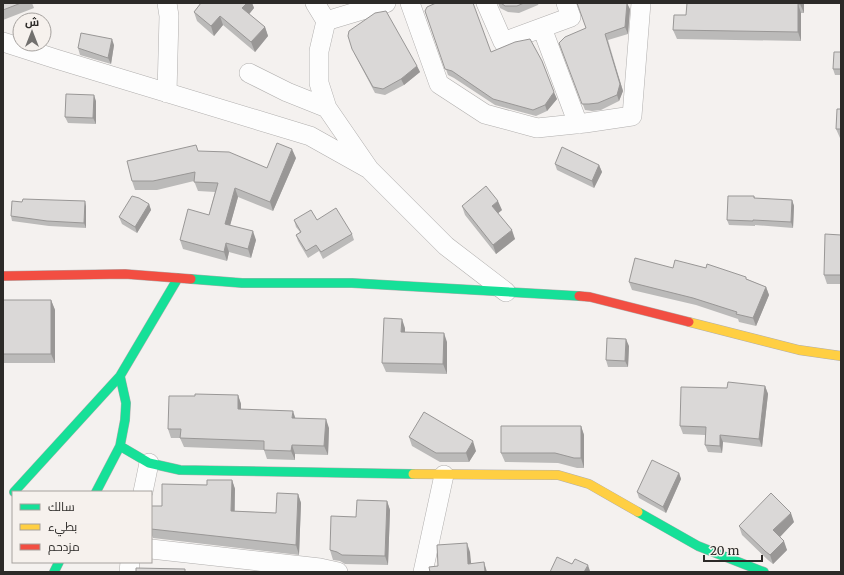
<svg xmlns="http://www.w3.org/2000/svg" width="844" height="575" font-family="Merriweather,Cairo,serif">
  <style>
    .lines { fill: none; stroke-linecap: round; stroke-linejoin: round }
    .street-casing { stroke: #b0aead; stroke-width: 20 }
    .fast-casing { stroke: #b0aead; stroke-width: 10 }
    .slow-casing { stroke: #b0aead; stroke-width: 10 }
    .jam-casing { stroke: #b0aead; stroke-width: 10 }
    .street { stroke: #fdfdfd; stroke-width: 19 }
    .fast { stroke: #16e098; stroke-width: 9 }
    .slow { stroke: #ffcf43; stroke-width: 9 }
    .jam { stroke: #f24e42; stroke-width: 9 }
    .wall { fill: #bbbab9 }
    .shaded-wall { fill: #999796 }
    .building { fill: #dad8d7; stroke: #999796 }
  </style>
  <rect width="100%" height="100%" fill="#f4f1ef"/>
  <g class="lines">
    <g class="street-casing">
      <path id="street" d="M315 3 326 21 319 51V83L327 108 369 169 446 246 506 292
        M410 3 439 84 485 114 537 128 585 123 632 116 641 3
        M486 3 503 42 571 17 566 3
        M326 21 386 3
        M542 28 578 124
        M3 42 56 59 310 136 369 169
        M249 73 287 92 327 108
        M167 93 169 16 167 3
        M143 492 149 463
        M151 549 320 568 338 572
        M129 572 130 562
        M423 572 444 475"/>
    </g>
    <g class="fast-casing">
      <path id="fast" d="M191 279 242 283H352L579 296
        M120 446 149 463 180 470 413 474
        M14 492 120 376 178 278
        M96 492 120 446 125 420 126 403 120 376
        M638 512 698 546 764 572
        M54 572 59 562"/>
    </g>
    <g class="slow-casing">
      <path id="slow" d="M689 322 799 350 841 356
        M413 474 558 475 589 484 638 512"/>
    </g>
    <g class="jam-casing">
      <path id="jam" d="M3 276 125 274 191 279
        M579 296 590 297 689 322"/>
    </g>
    <use href="#street" class="street"/>
    <use href="#fast" class="fast"/>
    <use href="#slow" class="slow"/>
    <use href="#jam" class="jam"/>
  </g>
  <path class="wall" d="M3 3H32L34 8 3 20Z
    M201 3H252L254 8 249 14 265 27 268 36 255 52 223 25 214 36 197 21 194 12Z
    M498 3H539L538 5 519 13 508 12 500 8Z
    M804 3V13H801V41L677 39 673 30 686 15Z
    M630 9 628 34 608 40 623 91 619 101 601 110 592 111 585 110 559 43 586 28Z
    M425 11 491 52 557 99 547 111 536 116 495 105 454 78 448 75Z
    M348 36 417 66 420 72 404 85 385 95 375 93 355 55Z
    M114 45 111 64 80 55 78 48Z
    M841 52V75H835L833 69Z
    M96 101V124L68 123 65 117Z
    M841 109V138H840L836 129Z
    M198 152 267 168 296 158 273 211 238 197 230 225 256 240 251 258 229 252 227 261 183 249 180 240 209 215 215 192 198 191 194 181 157 190H135L132 181Z
    M555 164 599 165 602 172 594 188 557 170Z
    M754 196 755 198 792 200 794 206 793 228 755 225V226L729 225 727 220Z
    M22 202 86 206V228L49 226 12 221 11 216Z
    M149 204 151 210 137 233 122 224 119 217Z
    M462 206 502 210 498 213 515 239 496 254 465 215Z
    M294 220H317L352 234 354 240 323 259 319 251 308 258 298 241 296 235 300 232 296 227Z
    M841 235V284H827L824 275Z
    M673 268 747 279 766 287 769 295 756 326 739 322 738 319 696 305 632 290 629 282Z
    M3 300H51L55 310V363H3Z
    M405 328V332L447 342V374L386 372 382 363Z
    M629 346 628 367H608L606 360Z
    M765 386 768 394 762 447 723 442 722 453 708 452 705 445V435L683 434 680 426 727 388Z
    M238 395 241 404V409L295 418 329 428 328 455 295 454V460L267 459 264 450 184 447 180 438H171L168 429 195 396Z
    M581 426 584 435V468H577L558 463 505 462 501 453Z
    M409 437 476 451 469 462H440L412 446Z
    M679 473 681 479 666 513 639 498 637 492Z
    M232 480 235 489V511L276 513 298 494 301 503 299 555 153 538 151 533V506H162L207 485Z
    M387 501 390 510 388 565 345 564 340 561 333 560 330 550 356 517Z
    M794 522 780 537 787 550 773 564 768 560 742 535 739 526Z"/>
  <path class="shaded-wall" d="M247 3H252L254 8 246 18 242 8Z
    M627 3 630 9 628 34 625 27Z
    M801 3H804V13L800 4Z
    M798 4 801 13V41L798 32Z
    M220 16 223 25 214 36 211 26Z
    M265 27 268 36 255 52 251 42Z
    M605 34 623 91 619 101 617 95Z
    M112 39 114 45 111 64 108 58Z
    M417 66 420 72 404 85 401 79Z
    M554 92 557 99 547 111 545 105Z
    M94 95 96 101V124L93 118Z
    M292 149 296 158 273 211 270 202Z
    M599 165 602 172 594 188 592 181Z
    M235 188 238 197 228 233 225 224Z
    M792 200 794 206 793 228 791 222Z
    M85 201 86 206V228L84 223Z
    M498 201 502 210 496 215 492 206Z
    M149 204 151 210 137 233 135 227Z
    M512 230 515 239 496 254 493 245Z
    M253 231 256 240 251 258 248 249Z
    M226 243 229 252 227 261 224 252Z
    M766 287 769 295 756 326 753 318Z
    M51 300 55 310V363L51 354Z
    M402 319 405 328V341L401 332Z
    M444 333 447 342V374L443 364Z
    M626 339 629 346 628 367 625 361Z
    M765 386 768 394 762 447 759 439Z
    M238 395 241 404V418L238 409Z
    M293 411 296 420 292 418Z
    M326 419 329 428 328 455 324 446Z
    M581 426 584 435V468L581 458Z
    M720 435 723 442 722 453 720 446Z
    M473 441 476 451 469 462 466 453Z
    M292 445 295 454V460L291 451Z
    M679 473 681 479 666 513 663 507Z
    M232 480 235 489 234 520 231 511Z
    M298 494 301 503 299 555 296 545Z
    M387 501 390 510 388 565 385 556Z
    M791 513 794 522 777 540 773 530Z
    M784 541 787 550 773 564 770 555Z
    M467 543 470 552 472 572 468 564Z
    M484 562 487 572H485Z
    M588 565 590 571V572H584Z"/>
  <path class="building" d="M3 3H21L3 10Z
    M201 3H247L242 8 265 27 251 42 220 16 211 26 194 12Z
    M436 3H473L491 52 515 42 530 39 542 61 554 92 545 105 533 110 493 99 452 71 445 69 425 11 427 7Z
    M501 3H524L517 6H505Z
    M577 3H627L625 27 605 34 620 84 617 95 598 103 589 104H582L559 43 565 37 586 28Z
    M687 3H801L800 4H798V32L673 30 674 15H686Z
    M386 11 417 66 401 79 383 89 373 87 352 49 348 36 349 31 375 13Z
    M81 33 112 39 108 58 78 48Z
    M834 52H841V69H833Z
    M66 94 94 95 93 118 65 117Z
    M837 109H841V129H836Z
    M277 143 292 149 270 202 235 188 225 224 253 231 248 249 226 243 224 252 180 240 188 209 209 215 218 183 194 182 195 172 153 181H132L127 161 196 145 198 151 229 152 267 168Z
    M562 147 599 165 592 181 555 164Z
    M486 186 498 201 492 206 512 230 493 245 462 206Z
    M132 196 139 198 149 204 135 227 119 217Z
    M728 196H754V198L792 200 791 222 753 220V221L727 220Z
    M23 199 85 201 84 223 47 221 11 216 12 201 22 202Z
    M336 208 352 234 321 252 316 245 306 251 296 235 301 232 294 220 311 210 317 220Z
    M825 234 841 235V275H824Z
    M635 258 673 268 675 260 706 268 707 264 746 277V279L766 287 753 318 736 314 737 312 693 298 629 282Z
    M3 300H51V354H3Z
    M384 318 402 319 401 332 444 333 443 364 382 363Z
    M607 338 626 339 625 361 606 360Z
    M728 382 765 386 759 439 720 435V446L705 445 706 427 680 426 681 387 727 388Z
    M195 394 238 395V409L293 411 292 418 326 419 324 446 292 445 291 451 264 450V441L180 438 181 429H168L169 396H195Z
    M424 412 473 441 466 453H436L409 437Z
    M501 426H581V458H574L555 453H501Z
    M652 460 679 473 663 507 637 492Z
    M207 480H232L231 511 276 513 277 493 298 494 296 545 151 529V506H162V484L207 485Z
    M771 493 791 513 773 530 784 541 770 555 765 551 739 526Z
    M357 500 387 501 385 556 342 555 337 552 330 550 331 516 356 517Z
    M467 543 468 564 484 562 485 572H430L429 567 438 566 437 545Z
    M557 557 572 564 575 559 588 565 584 572H550Z
    M136 568 185 569V572H136Z"/>
  <rect width="844" height="575" fill="none" stroke="#2c2a28" stroke-width="8"/>
  <rect x="12" y="491" width="140" height="72" fill="#f6f1ed" stroke="#a5a19e"/>
  <rect x="20" y="504" width="20" height="6" fill="#16e098" stroke="#a5a19e"/>
  <text x="48" y="511" font-size="12" fill="#2c2a28">سالك</text>
  <rect x="20" y="524" width="20" height="6" fill="#ffcf43" stroke="#a5a19e"/>
  <text x="48" y="531" font-size="12" fill="#2c2a28">بطيء</text>
  <rect x="20" y="544" width="20" height="6" fill="#f24e42" stroke="#a5a19e"/>
  <text x="48" y="551" font-size="12" fill="#2c2a28">مزدحم</text>
  <g transform="translate(32 32)"><circle r="19" fill="#f6f1ed" stroke="#a5a19e"/>
  <path d="M0-3L7 15L0 10L-7 15Z" fill="#72706e"/>
  <text y="-6" font-size="11" font-weight="bold" text-anchor="middle" fill="#2c2a28">ش</text>
  </g>
  <path d="M704 555v6h58v-6" fill="none" stroke="#2c2a28" stroke-width="2"/>
  <text x="710" y="555" font-size="12" fill="#2c2a28" stroke="#f6f1ed" stroke-width="3" paint-order="stroke">20 m</text>
</svg>
